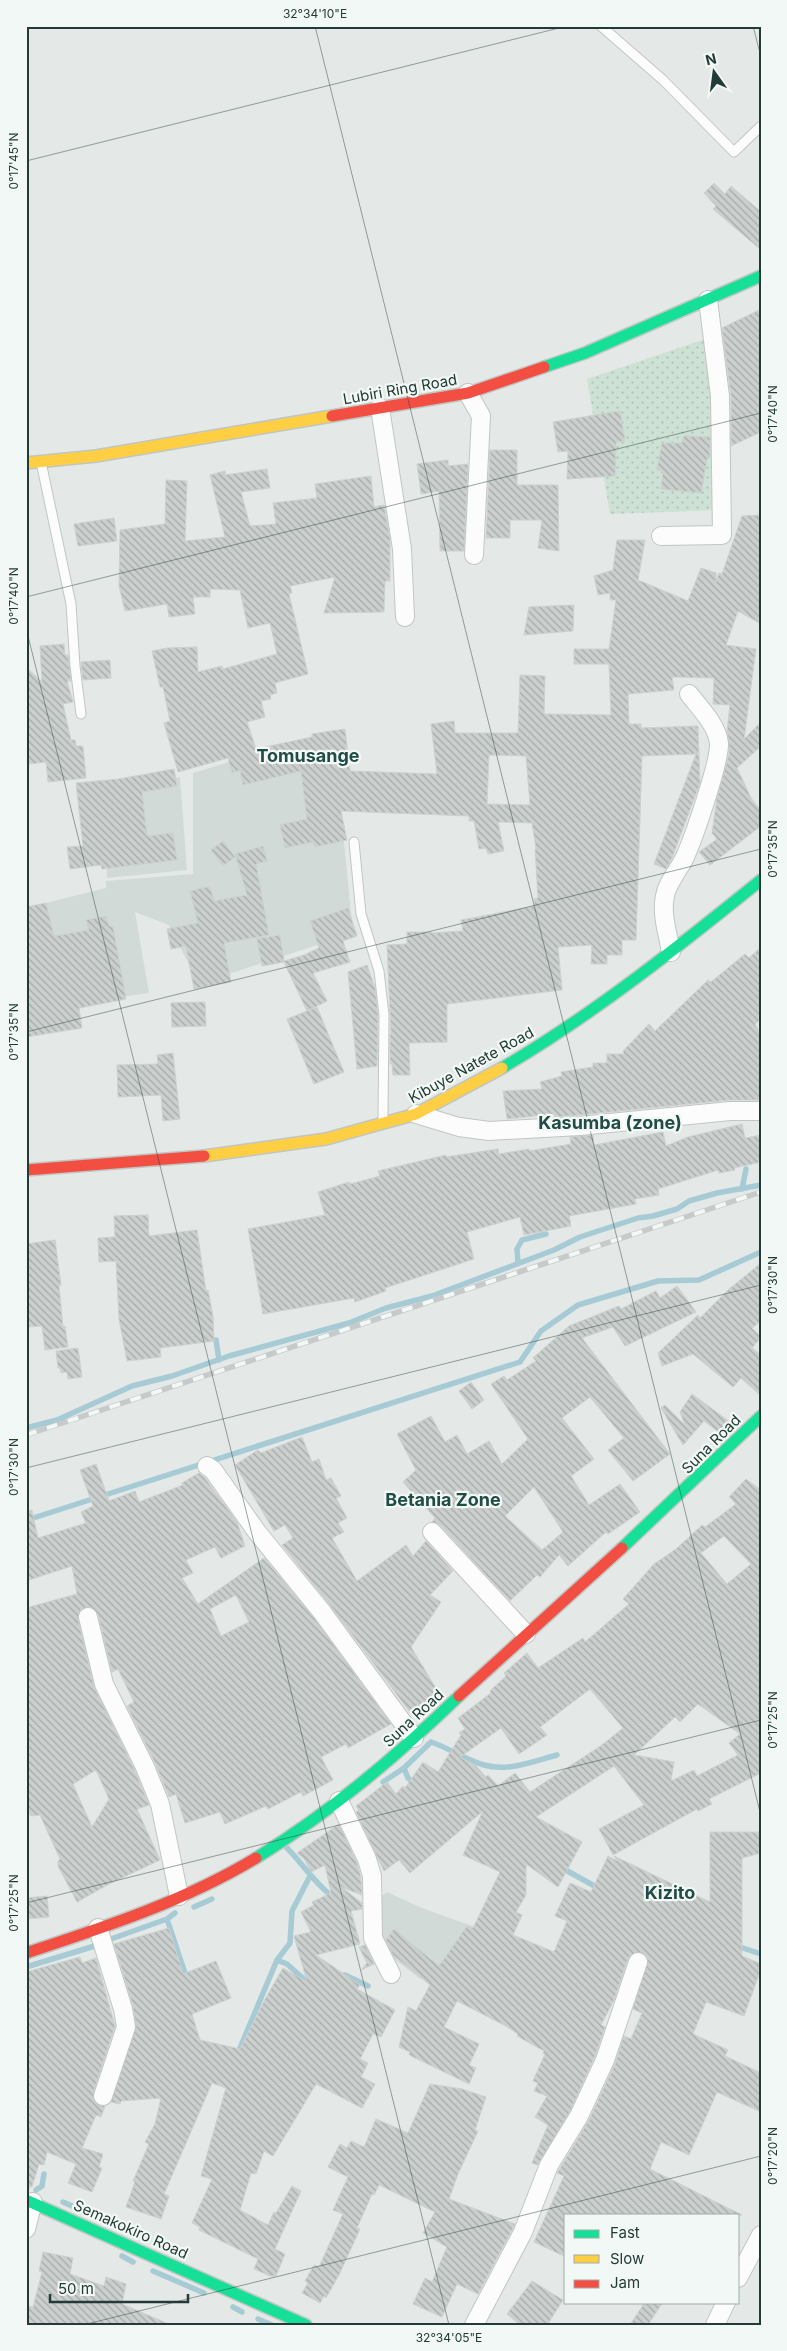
<svg xmlns="http://www.w3.org/2000/svg" width="787" height="2351" font-family="Inter,sans-serif">
  <style>
    .built { fill: #d2dad7 }
    .grass { fill: url(#grass-dots) }
    .lines { fill: none; stroke-linecap: round; stroke-linejoin: round }
    .stream { stroke: #a6cbd5; stroke-width: 5.5 }
    .building { fill: url(#building-back-hatch); stroke: #ccd2d0; fill-rule: evenodd }
    .lane-casing { stroke: #c1c6c4; stroke-width: 11 }
    .street-casing { stroke: #c1c6c4; stroke-width: 20 }
    .fast-casing { stroke: #c0c6c4; stroke-width: 14 }
    .slow-casing { stroke: #c0c6c4; stroke-width: 14 }
    .jam-casing { stroke: #c0c6c4; stroke-width: 14 }
    .lane { stroke: #fbfcfb; stroke-width: 9 }
    .street { stroke: #fbfcfb; stroke-width: 18 }
    .fast { stroke: #16e098; stroke-width: 11 }
    .slow { stroke: #ffcf43; stroke-width: 11 }
    .jam { stroke: #f24e42; stroke-width: 11 }
    .rail-casing { stroke: #c7caca; stroke-width: 5.5 }
    .rail { stroke: #f2f8f5; stroke-width: 4; stroke-dasharray: 11; stroke-linecap: butt }
    .ticks { fill: none; stroke: #233b36; stroke-width: 1; stroke-opacity: 0.45 }
    .labels { text-anchor: middle; dominant-baseline: central; stroke-width: 4.5; stroke-linejoin: round; paint-order: stroke }
    .street-label { font-size: 15px; fill: #233b36; stroke: #f2f8f5 }
    .quarter-label { font-size: 18px; font-weight: bold; fill: #204c45; stroke: #f2f8f5 }
    .neatline { fill: none; stroke: #233b36; stroke-width: 2 }
    .ticks-label { font-size: 12px; text-anchor: middle; fill: #233b36 }
  </style>
  <defs>
    <pattern id="grass-dots" width="8" height="8" patternUnits="userSpaceOnUse" patternTransform="scale(1.25)"><rect width="8" height="8" fill="#cde1d5"/><path d="M2 2h.1M6 6h.1" fill="none" stroke="#b0c2b7" stroke-width="1.8" stroke-linecap="round"/></pattern>
    <pattern id="building-back-hatch" width="6" height="6" patternUnits="userSpaceOnUse" patternTransform="scale(1.25)"><rect width="6" height="6" fill="#cbd0ce"/><path d="M-1 5l2 2M0 0l6 6M5-1l2 2" fill="none" stroke="#a4aaa8"/></pattern>
  </defs>
  <rect width="100%" height="100%" fill="#e4e9e7"/>
  <path class="built" d="M333 730 353 933 199 984 169 925 135 912 149 993 26 1011V908L106 888V881L193 874V773Z
    M180 777 187 870 107 878 105 788Z
    M387 1892 422 1908 489 1932 440 1986 419 1978 380 1948V1897Z"/>
  <path class="grass" d="M717 335 720 510 610 514 587 379Z"/>
  <g class="lines">
    <path class="stream" d="M742 1189 746 1169
      M518 1263 517 1249 522 1240 546 1234
      M216 1340 219 1360
      M26 1428 57 1420 132 1386 172 1376 229 1356 349 1323 386 1308 432 1296 554 1250 580 1237 638 1218 653 1216 677 1209 689 1201 717 1193 761 1185
      M27 1520 520 1362 541 1331 578 1305 658 1281 699 1280 761 1252
      M404 1768 408 1778 415 1784
      M383 1782 404 1768 431 1742C449 1748 466 1760 484 1765 508 1772 534 1761 557 1755
      M287 1848C301 1862 311 1878 327 1892
      M562 1868 600 1889
      M194 1907 212 1899
      M167 1919 187 1979
      M111 1939 167 1919 175 1913
      M737 1946 761 1954
      M277 1960 287 1964 306 1981 314 1980
      M26 1967 98 1945
      M338 1976 345 1975 368 1986
      M240 2048 277 1960 290 1943 292 1911 310 1876
      M26 2186 27 2187
      M36 2190 42 2186 44 2174
      M63 2202 83 2211
      M122 2256 133 2262
      M153 2271 204 2293
      M233 2307 242 2312
      M258 2319 272 2325"/>
  </g>
  <path class="building" d="M714 183 725 194 731 186 761 212V250L713 209 716 206 704 193Z
    M761 309V432L731 446V396L722 328Z
    M620 411 625 441 616 442 615 476 567 479 568 451 558 452 553 422Z
    M684 436 710 437V457L707 459 701 493 661 489 663 471 657 470 662 443H682Z
    M490 450H517V485H558L559 551 538 548 542 520H510V538H486Z
    M448 460V466L468 464 464 551H440L439 491 421 494 417 464Z
    M267 469 270 488 241 492 250 526 276 524 273 503 317 498 315 484 371 476 374 507 384 505 390 539V581H385L384 612 324 613 335 577 290 586 292 593 289 594 308 674 275 683 277 693 270 695 271 699 261 701 265 717 247 722 256 749 312 737V734L345 729 350 771 437 774 431 724 454 721 455 733H518L520 675 545 676 544 714 611 715 609 664H574V649H609L616 600H610V593L598 595 594 576 613 570 617 540H645L638 580 688 601 701 568 716 573V582L719 573 722 574 742 516 761 515V624L738 611 726 645 756 649 744 739 761 722V746L737 768 751 798 761 811V826L710 865 699 852 717 839 712 833 717 798 729 754V741L727 731 730 705 713 704 714 678 672 677 674 690 628 694 629 724H641V728L698 726 700 783 672 858 666 869 654 864 696 754 642 756 636 940H622V955H607V964H591L592 945 558 947 562 990 447 1004V1042L409 1043 410 1075H393L392 1064H390V1033L391 1035 387 945 407 944V932H431V933L463 931 461 920 535 906 534 899 538 898 535 849H536L532 823 498 822 504 851 488 854 486 848 479 849 474 821H469V816L341 811 347 840 315 847 313 842 285 848 280 825 307 819 301 771 243 785 240 770 232 773 228 758 178 772 164 723 170 721 163 687H160L152 651 167 648 197 647 198 672 222 666 223 669 277 654 270 623 248 628 240 590 210 589V597H193L195 614 169 617 167 604 125 611 119 586 120 530 165 524 166 480 187 481 185 541 225 537 210 475 225 471V475ZM489 755 526 756 530 805 487 804Z
    M114 518 117 541 78 546 74 524Z
    M574 605 573 631 524 635 529 607Z
    M64 644 65 655H68L71 681H67L73 702 63 704 71 740H75L76 746H83L86 778 48 782 46 762 29 764 26 741V667L42 682 40 646Z
    M110 660 111 678 83 680 81 662Z
    M174 769 177 786 142 792 147 836 173 833 177 860 102 869 101 865 70 869 67 847 83 846 76 783 119 779Z
    M223 841 235 857 223 866 211 850Z
    M263 846 267 861 256 864 269 935 224 943 231 982 194 989 186 946 171 949 167 929 198 923 190 891 210 886 214 901 247 895 235 854Z
    M46 903 54 936 89 930 86 920 106 916 109 926H113L126 999 79 1008 82 1028 26 1037V907Z
    M348 908 357 936 343 941 350 962 313 973 327 1001 307 1011 284 962 262 966 257 939 280 935 284 961 304 955 319 948 310 921Z
    M761 947V1019L755 1024 761 1034V1100H729L579 1115 555 1117 554 1114 507 1119 503 1091 542 1089 540 1082 562 1076 561 1072 593 1067V1063H607V1054H624L623 1051 649 1024 655 1031 708 980 711 982 745 954 749 958Z
    M367 965 375 988 378 1015 377 1066 357 1069 348 972Z
    M205 1002 206 1026 172 1027 171 1003Z
    M317 1007 344 1072 314 1084 287 1019Z
    M173 1053 180 1119 163 1121 161 1095 118 1097 117 1065 158 1064 157 1055Z
    M742 1124 745 1138 761 1135V1162L734 1168 735 1170 719 1173 718 1170 658 1189 659 1195 635 1199 636 1204 569 1216 571 1226 524 1235 520 1217 467 1232 474 1259 385 1288 386 1291 355 1302 354 1298 263 1314 248 1229 325 1215 318 1192 349 1182 350 1184 380 1176 378 1171 446 1155V1157L498 1149 499 1154 529 1149V1151L571 1144 570 1137 593 1135 594 1145 663 1132 666 1146 688 1137Z
    M148 1215 149 1236 197 1230 206 1291 208 1290 213 1316 214 1341 160 1348 161 1357 127 1361 119 1319 116 1261 99 1262 98 1238 115 1237 114 1216Z
    M55 1240 61 1285 59 1286 63 1327 65 1326 68 1347 45 1350 42 1326 26 1327V1244Z
    M761 1263V1321L752 1328 761 1337 752 1348 761 1355V1396L741 1378 733 1387 693 1354 662 1366 658 1353 698 1315 700 1318 728 1290Z
    M677 1286 696 1312 625 1346 613 1327 582 1338 670 1454 633 1481 608 1450 624 1438 590 1397 562 1418 594 1459 571 1476 589 1505 620 1484 640 1512 608 1534 606 1532 568 1566 559 1555 540 1577 537 1575 510 1601 440 1525 432 1522 435 1518 403 1482 416 1470 397 1434 431 1416 445 1442 457 1435 467 1454 489 1441 502 1464 528 1439 491 1384 504 1376 507 1380 536 1361 533 1358 569 1326 619 1306 621 1309 656 1291 660 1298ZM534 1487 563 1532 542 1550 505 1516Z
    M78 1348 82 1377 68 1379 67 1372 61 1373 60 1368H58L56 1351Z
    M471 1382 484 1400 472 1409 459 1391Z
    M692 1394 730 1422 721 1434 704 1421 683 1445 661 1408 665 1405 685 1425 680 1412Z
    M302 1437 312 1462 319 1459 326 1480 331 1478 341 1496 336 1498 347 1518 338 1523 344 1532 332 1538 357 1581 406 1545 413 1556 426 1541 453 1571 430 1595 441 1602 411 1647 440 1695 412 1715 330 1605 282 1545 293 1538 285 1525 274 1531 235 1465 258 1450 261 1453Z
    M96 1464 109 1501 135 1491 139 1502 183 1485 182 1483 199 1473 205 1478 237 1522 245 1546 221 1558 215 1547 186 1560 193 1573 182 1578 198 1604 264 1558 314 1618 391 1724 348 1748 346 1744 321 1757 333 1780 303 1796 301 1792 268 1809 266 1806 225 1824 220 1812 185 1823 176 1794 169 1797 155 1763 127 1706 134 1702 118 1669 112 1672 98 1614 91 1607 81 1609 78 1619 94 1687 135 1771 149 1805 137 1809 160 1860 109 1884 77 1902 58 1866V1861L60 1859 40 1815 31 1816 26 1806V1608L77 1594 72 1566 26 1581V1511L32 1510 38 1538 86 1523 81 1512 93 1506 80 1470ZM236 1595 249 1622 221 1636 210 1609ZM96 1770 109 1799 92 1827 73 1784Z
    M746 1479 761 1490V1773L709 1799 712 1804 698 1811 697 1809 613 1855 599 1829 644 1805 614 1766 536 1817 582 1842 558 1887 526 1864V1895L516 1912 522 1915 513 1935 554 1952 567 1921 555 1916 570 1883 591 1892 608 1856 617 1861 614 1856 710 1902V1832H761V1853L742 1858V1956L761 1964V1969L744 2016 706 2002 693 2034 728 2050 725 2056 761 2073V2112L717 2092 689 2155 661 2142 650 2169 742 2215H566V2257L534 2242 564 2176 557 2173 559 2170 589 2120 615 2064 624 2036 631 2039 642 2013 633 2009 648 1959 646 1955 636 1952 628 1958 614 2000 601 2025 605 2027 595 2056 570 2111 538 2165 532 2163 548 2125 535 2117 547 2096 534 2091 538 2083 533 2081 545 2054 543 2053 544 2051 517 2036 518 2034 504 2025 457 2001 444 2027 479 2044 469 2065 476 2068 469 2084 409 2055 410 2052 399 2047 408 2007 416 2011 430 1985 393 1955 386 1940 394 1929 439 1966 467 1926 473 1928 500 1872 463 1855 483 1811 410 1873 399 1860 384 1871 356 1812 359 1810 356 1806 387 1782 396 1794 403 1786 405 1788 423 1762 438 1772 461 1735 459 1733 465 1729 458 1718 491 1693 490 1691 506 1676 504 1673 527 1653 538 1668 583 1638 585 1642 629 1604 623 1599 654 1564 676 1549 702 1525 705 1527 736 1504 729 1497ZM724 1536 751 1564 727 1584 701 1553ZM590 1689 623 1728 602 1745 530 1792 515 1773 498 1786 488 1775 486 1777 476 1766 460 1757 501 1728 519 1754 547 1735 540 1727ZM698 1704 740 1734 729 1743 738 1755 697 1776 694 1770 671 1781 674 1762 634 1755 675 1717 680 1722Z
    M339 1824 357 1863 361 1878 362 1895 341 1887 362 1903V1909L351 1911 360 1944 316 1955 360 1985 357 1989 395 2010 381 2037 373 2034 360 2059 368 2063 361 2077 375 2084 362 2108 316 2084 273 2156 264 2151 256 2174 251 2173 240 2210 268 2225 274 2212 276 2213 292 2186 301 2191 275 2249 285 2254 276 2276H270L254 2269 258 2259 199 2230 200 2227 192 2223 212 2179 201 2176 226 2088 212 2083 164 2194 169 2196 161 2219 126 2207 135 2182 133 2181 149 2144 145 2142 155 2124 161 2098 121 2101 120 2104 111 2102 136 2026 133 2006 114 1944 169 1928 183 1974 216 1961 231 1998 192 2014 200 2040 240 2049 264 2001 283 1968 307 1982 294 1936 311 1932 301 1912 314 1905 312 1902 331 1893 325 1865 311 1872 305 1860 297 1853Z
    M47 1896 49 1917 26 1919V1898Z
    M365 1945 374 1964 361 1970 367 1963 359 1947Z
    M80 1957 82 1963 96 1958 115 2026 93 2093 95 2103 105 2106 101 2117 96 2115 82 2148 103 2154 99 2167 102 2168 92 2192 68 2183 76 2164 47 2152 44 2165 39 2164 32 2187 26 2186V1972Z
    M430 2084 462 2089 486 2097 475 2130 478 2131 458 2174 449 2199 515 2224 513 2228 478 2294 457 2284 442 2317 413 2304 425 2278 432 2282 447 2247 423 2233 435 2212 379 2185 374 2195 372 2194 357 2228 360 2229 339 2275 326 2298 324 2296 320 2303 302 2293 308 2283 305 2281 314 2265 319 2267 343 2214 333 2210 348 2177 328 2167 340 2144 347 2148 351 2141 364 2147 376 2119 408 2133Z
    M43 2252 73 2258 70 2274 104 2286 106 2277 126 2284 122 2304 171 2325H26V2306L33 2307 42 2272 39 2271Z
    M532 2281 563 2300 547 2325H520L507 2314Z
    M645 2302H663L648 2325H630Z"/>
  <g class="lines">
    <g class="lane-casing">
      <path id="lane" d="M601 26 663 80 734 152 761 126
        M41 462 71 604 75 666 81 714
        M354 842 361 914 379 971 384 1015 383 1120"/>
    </g>
    <g class="street-casing">
      <path id="street" d="M468 393 481 416 474 555
        M380 408 402 549 405 617
        M661 536 722 535 720 396 708 300
        M671 952C668 934 661 914 665 896 667 883 678 871 684 859 693 840 720 762 719 743 717 725 700 708 689 694
        M416 1114 459 1127 489 1131 580 1126 730 1111H761
        M207 1466 213 1470 257 1532 322 1612 414 1738
        M432 1532 526 1634
        M88 1617 104 1684 145 1767 160 1804 179 1896
        M339 1801 367 1859 372 1876 373 1938 391 1974
        M98 1928 123 2009 126 2027 103 2096
        M26 2229 33 2202
        M738 2278 761 2235
        M474 2325 523 2232 549 2165 579 2116 605 2060 638 1962
        M715 2325 726 2302"/>
    </g>
    <g class="fast-casing">
      <path id="fast" d="M544 367 585 353 761 276
        M502 1068C594 1014 678 947 761 880
        M622 1548 761 1416
        M256 1858C331 1812 396 1757 459 1696
        M26 2200 306 2325"/>
    </g>
    <g class="slow-casing">
      <path id="slow" d="M26 463 96 456 332 416
        M204 1156 326 1139 416 1114 502 1068"/>
    </g>
    <g class="jam-casing">
      <path id="jam" d="M332 416 468 393 544 367
        M26 1170 204 1156
        M459 1696 622 1548
        M26 1953C105 1927 185 1901 256 1858"/>
    </g>
    <use href="#lane" class="lane"/>
    <use href="#street" class="street"/>
    <use href="#fast" class="fast"/>
    <use href="#slow" class="slow"/>
    <use href="#jam" class="jam"/>
    <g class="rail-casing">
      <path id="rail" d="M26 1435 761 1192"/>
    </g>
    <use href="#rail" class="rail"/>
  </g>
  <path class="ticks" d="M315 26 761 1816M753 26 761 57M26 161 567 26M26 597 761 413M26 628 449 2325M26 1032 761 849M26 1468 761 1285M26 1903 761 1720M83 2325 761 2156"/>
  <g class="labels">
    <g class="street-label">
      <text transform="translate(400 389) rotate(-10)">Lubiri Ring Road</text>
      <text transform="translate(471 1065) rotate(-29)">Kibuye Natete Road</text>
      <text transform="translate(711 1444) rotate(-45)">Suna Road</text>
      <text transform="translate(413 1718) rotate(-43)">Suna Road</text>
      <text transform="translate(131 2229) rotate(24)">Semakokiro Road</text>
    </g>
    <g class="quarter-label">
      <text x="308" y="755">Tomusange</text>
      <text x="610" y="1122">Kasumba (zone)</text>
      <text x="443" y="1499">Betania Zone</text>
      <text x="670" y="1892">Kizito</text>
    </g>
  </g>
  <rect width="787" height="2351" fill="none" stroke="#f2f8f5" stroke-width="55"/>
  <rect x="564" y="2214" width="175" height="90" fill="#f2f8f5" stroke="#9faca9"/>
  <rect x="574" y="2230" width="25" height="8" fill="#16e098" stroke="#9faca9"/>
  <text x="610" y="2238" font-size="15" fill="#233b36">Fast</text>
  <rect x="574" y="2255" width="25" height="8" fill="#ffcf43" stroke="#9faca9"/>
  <text x="610" y="2264" font-size="15" fill="#233b36">Slow</text>
  <rect x="574" y="2280" width="25" height="8" fill="#f24e42" stroke="#9faca9"/>
  <text x="610" y="2288" font-size="15" fill="#233b36">Jam</text>
  <g transform="translate(714 72) rotate(346)" stroke="#f2f8f5" stroke-width="4" paint-order="stroke">
  <path d="M0-4L9 19L0 12L-9 19Z" fill="#233b36"/>
  <text y="-8" font-size="14" font-weight="bold" text-anchor="middle" fill="#233b36">N</text>
  </g>
  <path d="M50 2294v8h138v-8" fill="none" stroke="#233b36" stroke-width="2.5"/>
  <text x="58" y="2294" font-size="15" fill="#233b36" stroke="#f2f8f5" stroke-width="4" paint-order="stroke">50 m</text>
  <rect x="28" y="28" width="732" height="2296" class="neatline"/>
  <g class="ticks-label">
    <text x="315" y="18">32°34'10"E</text>
    <text transform="translate(14 161) rotate(-90)" y="4">0°17'45"N</text>
    <text transform="translate(773 414) rotate(-90)" y="4">0°17'40"N</text>
    <text transform="translate(14 596) rotate(-90)" y="4">0°17'40"N</text>
    <text transform="translate(773 849) rotate(-90)" y="4">0°17'35"N</text>
    <text transform="translate(14 1032) rotate(-90)" y="4">0°17'35"N</text>
    <text transform="translate(773 1285) rotate(-90)" y="4">0°17'30"N</text>
    <text transform="translate(14 1467) rotate(-90)" y="4">0°17'30"N</text>
    <text transform="translate(773 1720) rotate(-90)" y="4">0°17'25"N</text>
    <text transform="translate(14 1903) rotate(-90)" y="4">0°17'25"N</text>
    <text transform="translate(773 2156) rotate(-90)" y="4">0°17'20"N</text>
    <text x="449" y="2342">32°34'05"E</text>
  </g>
</svg>
